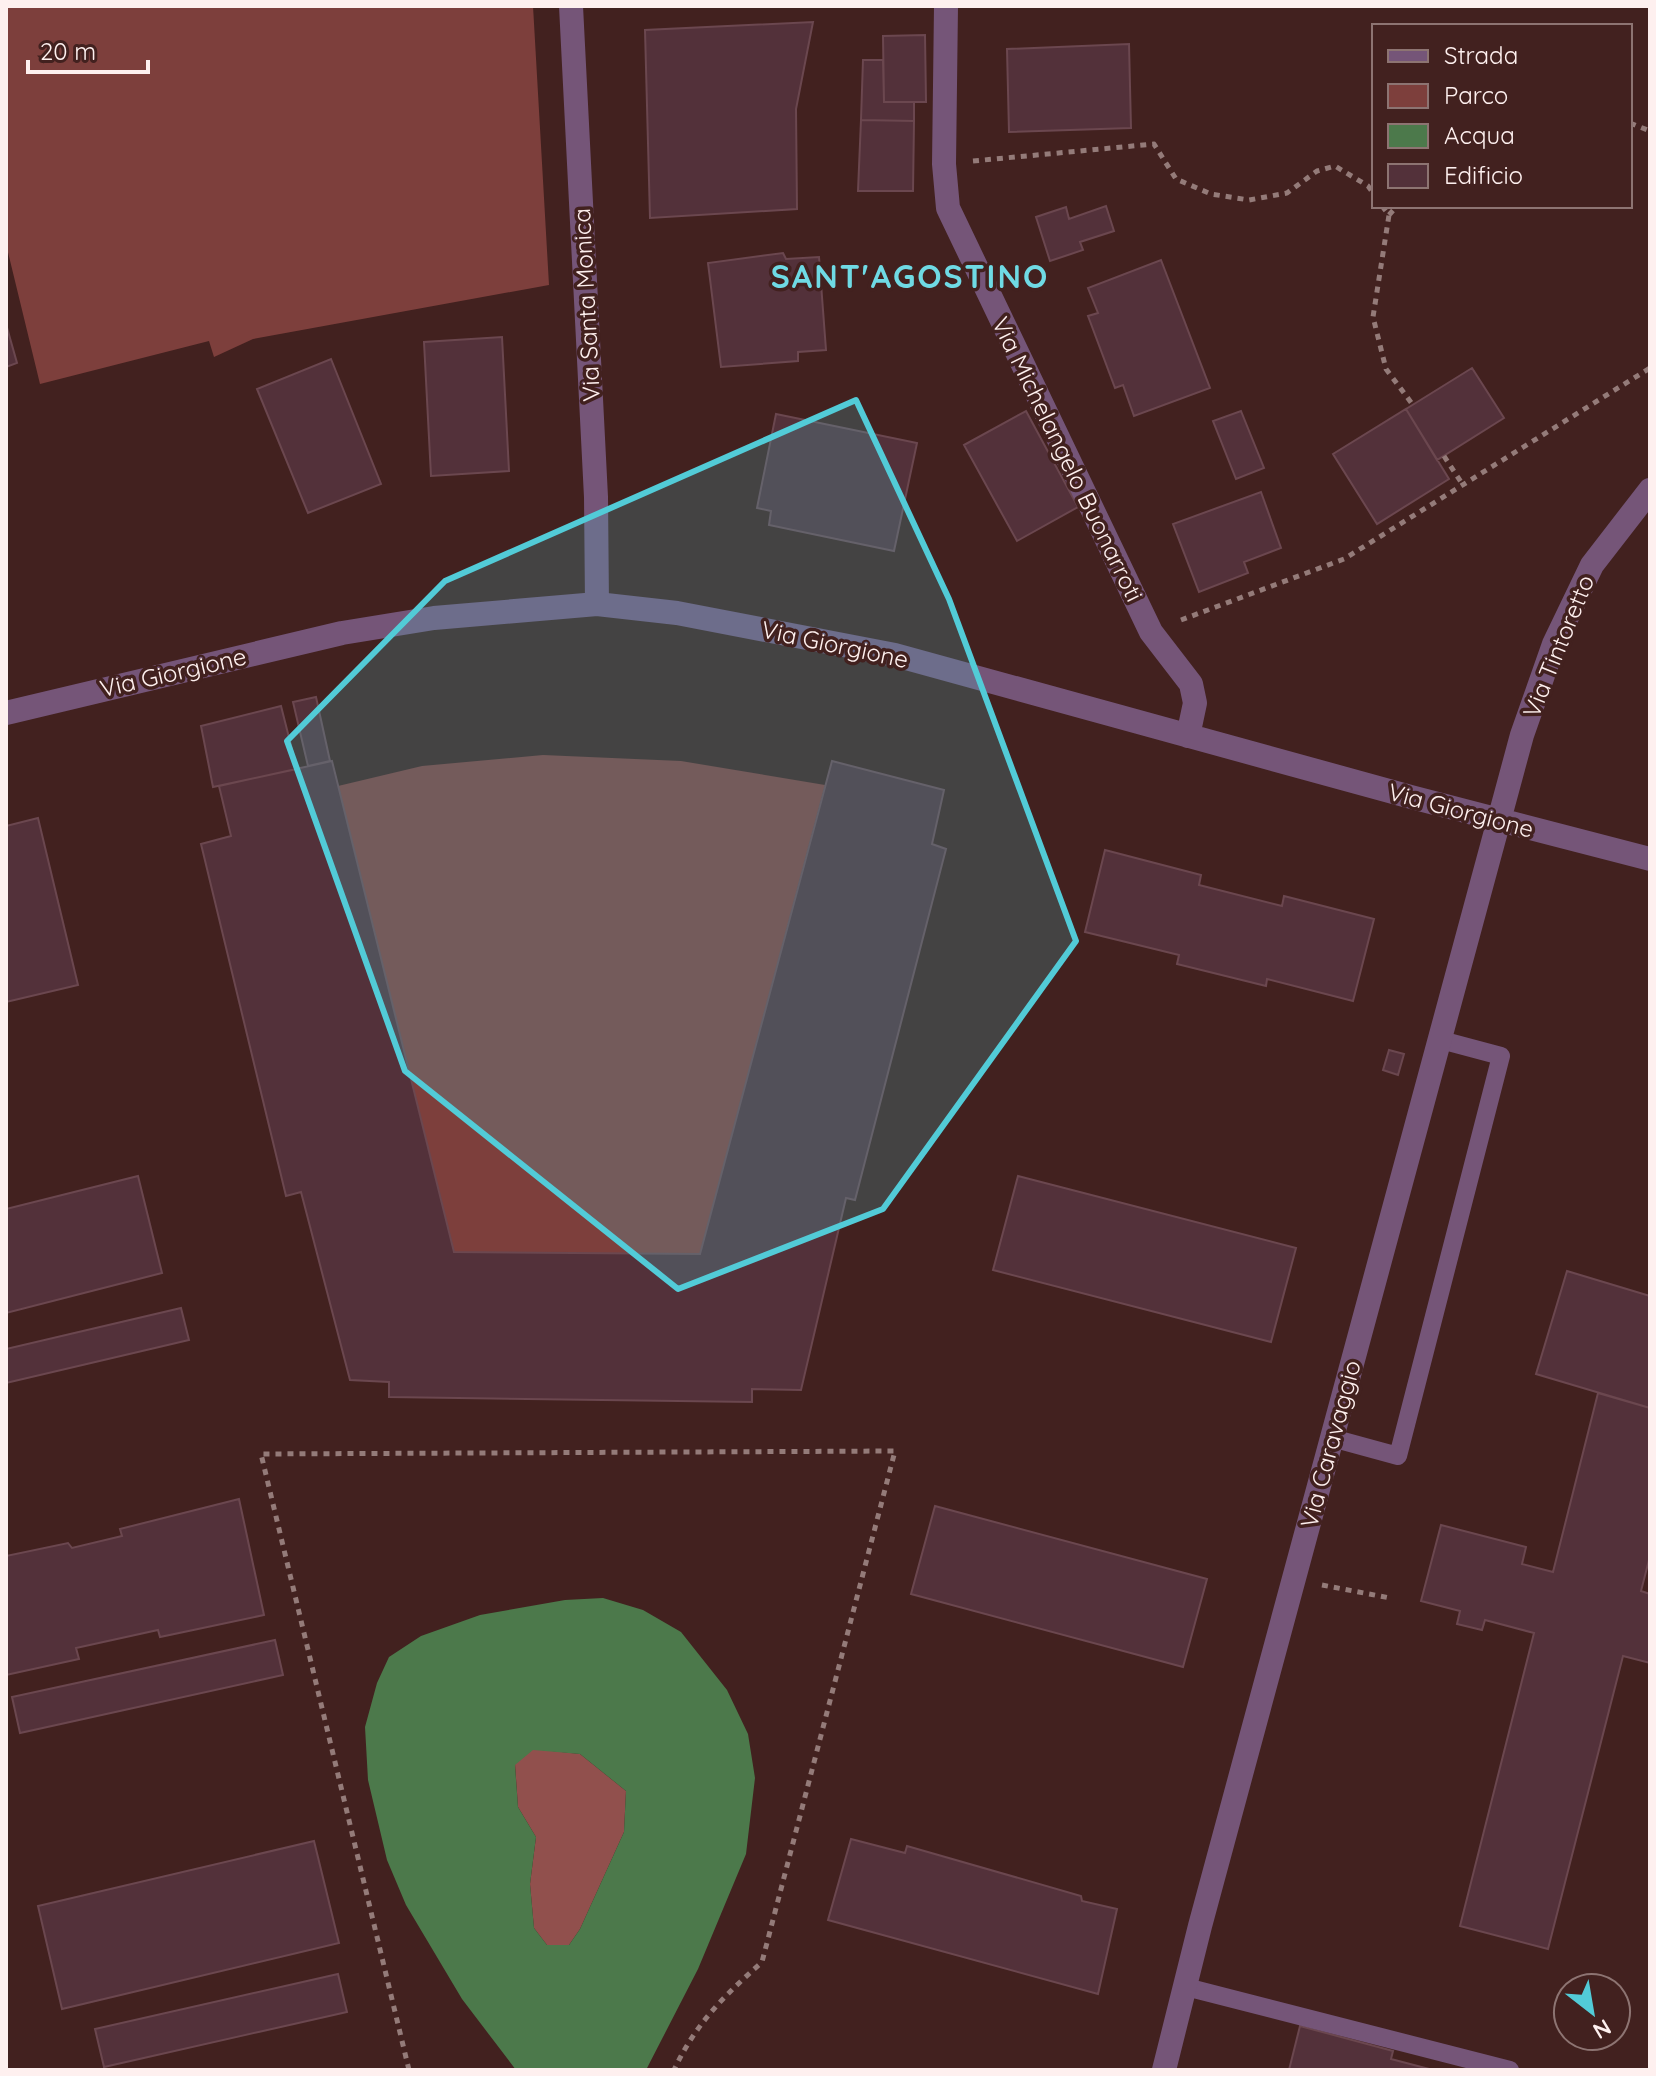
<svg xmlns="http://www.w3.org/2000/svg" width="1656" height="2076" font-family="Quicksand,sans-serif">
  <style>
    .green { fill: #7d3f3c }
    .forest { fill: #91504d }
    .water { fill: #4c794b; fill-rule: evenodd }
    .building { fill: #53313a; stroke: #6b474f; stroke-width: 2 }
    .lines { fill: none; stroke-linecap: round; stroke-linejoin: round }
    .path { stroke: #947b79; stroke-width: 5; stroke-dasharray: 6 6; stroke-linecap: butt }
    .lane { stroke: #755578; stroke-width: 18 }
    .street { stroke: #755578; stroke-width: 24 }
    .marked { fill: #52cbd7; fill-opacity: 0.2; stroke: #52cbd7; stroke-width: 6; stroke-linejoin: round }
    .labels { text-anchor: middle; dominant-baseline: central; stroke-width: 7; stroke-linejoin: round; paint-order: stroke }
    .street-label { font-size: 24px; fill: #fef0ef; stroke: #42211f }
    .district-label { font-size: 32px; font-weight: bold; letter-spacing: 2px; fill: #6fdae4; stroke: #42211f }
  </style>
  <rect width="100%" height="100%" fill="#42211f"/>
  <path class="green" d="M6 6H533L549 285 253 339 214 357 209 341 40 384 6 244Z
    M543 755 681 761 825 785 700 1254 454 1252 338 786 422 766Z"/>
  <path class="forest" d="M533 1749 580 1754 626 1791 624 1832 580 1929 569 1945H547L534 1928 530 1884 536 1837 518 1807 515 1764Z"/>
  <path class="water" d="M603 1598 643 1610 681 1632 727 1690 748 1734 755 1778 746 1854 698 1969 646 2070H516L462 1999 406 1905 387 1860 368 1780 365 1727 377 1683 389 1657 421 1636 480 1615 565 1600ZM533 1750 580 1754 626 1791 624 1832 580 1929 569 1945H547L534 1928 530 1884 536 1837 518 1807 515 1765Z"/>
  <path class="building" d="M813 22 796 109 797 209 650 218 645 30Z
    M925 35 926 102H884L883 36Z
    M1129 44 1131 128 1009 132 1007 49Z
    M863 60H883L884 102H914V121L861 120Z
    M861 120 914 121 913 191H858Z
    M1106 206 1114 231 1080 242 1083 250 1050 261 1036 217 1066 207 1069 219Z
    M783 253 786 259 819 257 826 350 798 352V361L721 367 708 263Z
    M1161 260 1210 388 1134 416 1123 385 1115 388 1088 316 1098 313 1088 288Z
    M6 324 17 363 6 367Z
    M502 337 509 471 431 476 424 342Z
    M331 359 381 484 308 513 257 389Z
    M1472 368 1504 418 1437 460 1406 409Z
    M1406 409 1449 479 1377 524 1333 454Z
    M1026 411 1078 507 1017 541 964 445Z
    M1241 411 1264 468 1236 479 1213 421Z
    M776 414 917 443 894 551 769 525 771 511 757 508Z
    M1261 492 1281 548 1244 562 1248 573 1199 592 1173 524Z
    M316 697 330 761 308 766 293 702Z
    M281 706 297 769 213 787 201 726Z
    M332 761 454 1252 700 1254 832 761 944 790 932 844 946 849 855 1200 846 1198 801 1390 752 1389V1402L389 1397V1382L350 1380 301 1192 286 1196 201 844 231 836 219 786Z
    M38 818 78 985 6 1002V826Z
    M1105 850 1201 875 1199 885 1282 906 1284 896 1374 919 1353 1001 1267 979 1266 986 1177 964 1179 955 1085 932Z
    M1389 1050 1404 1054 1398 1075 1383 1070Z
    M138 1176 162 1273 6 1313V1209Z
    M1018 1176 1296 1248 1271 1342 993 1270Z
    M1567 1271 1650 1296V1408L1536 1374Z
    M181 1308 189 1340 6 1383V1349Z
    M1598 1393 1650 1408V1556L1641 1591 1650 1594V1663L1623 1656 1548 1949 1460 1926 1534 1633 1485 1620 1482 1630 1457 1624 1460 1611 1421 1601 1441 1525 1526 1547 1522 1564 1553 1572Z
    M239 1499 264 1615 160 1637 158 1630 76 1648 79 1659 6 1675V1556L68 1543 72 1548 122 1536 120 1529Z
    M935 1506 1207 1579 1183 1667 911 1594Z
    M275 1640 283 1675 20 1733 12 1697Z
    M851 1839 905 1853 907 1846 1081 1896 1082 1901 1117 1909 1098 1994 828 1920Z
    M314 1841 339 1943 62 2009 38 1906Z
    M338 1974 347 2012 104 2067 95 2029Z
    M1300 2026 1393 2051 1391 2059 1433 2070H1289Z"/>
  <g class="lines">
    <path class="path" d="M1630 123 1650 131
      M973 161 1154 144 1176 179 1211 194 1249 200 1287 193 1317 171 1335 166 1368 186 1374 194
      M1382 206 1389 215 1373 317 1386 369 1413 405
      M1389 215 1397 206
      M1444 456 1463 485
      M1181 620 1344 559 1650 368
      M1322 1585 1390 1598
      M409 2070 261 1454 895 1451 762 1962C724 1996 696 2023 674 2070"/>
    <path class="lane" d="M1332 1438 1398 1456 1501 1056 1441 1040
      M1186 1987 1510 2070"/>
    <path class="street" d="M571 6 596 497 597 604
      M946 6 944 164 948 208 1151 632 1191 684 1195 703 1188 736
      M6 713 342 633 434 618 597 604 677 613 895 655 1411 797 1650 859
      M1164 2070 1200 1926 1522 735 1554 644 1592 565 1650 490"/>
  </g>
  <path class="marked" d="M856 400 949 599 1076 941 883 1209 678 1289 405 1071 287 741 445 581Z"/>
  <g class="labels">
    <g class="street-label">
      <text transform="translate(586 305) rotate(-93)">Via Santa Monica</text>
      <text transform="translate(1068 459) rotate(64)">Via Michelangelo Buonarroti</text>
      <text transform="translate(835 644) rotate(12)">Via Giorgione</text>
      <text transform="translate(1558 646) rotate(-68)">Via Tintoretto</text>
      <text transform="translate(173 672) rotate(-13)">Via Giorgione</text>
      <text transform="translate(1461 810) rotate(15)">Via Giorgione</text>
      <text transform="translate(1330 1444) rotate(-75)">Via Caravaggio</text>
    </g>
    <g class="district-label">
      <text x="910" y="276">SANT'AGOSTINO</text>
    </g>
  </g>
  <rect width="1656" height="2076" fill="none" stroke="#fef0ef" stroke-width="16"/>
  <rect x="1372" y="24" width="260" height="184" fill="#42211f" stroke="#8d7472" stroke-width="2"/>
  <rect x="1388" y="50" width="40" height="12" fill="#755578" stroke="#8d7472" stroke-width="2"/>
  <text x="1444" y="64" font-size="24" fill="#fef0ef">Strada</text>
  <rect x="1388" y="84" width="40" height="24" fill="#7d3f3c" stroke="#8d7472" stroke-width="2"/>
  <text x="1444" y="104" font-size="24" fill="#fef0ef">Parco</text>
  <rect x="1388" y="124" width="40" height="24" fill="#4c794b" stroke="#8d7472" stroke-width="2"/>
  <text x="1444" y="144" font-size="24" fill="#fef0ef">Acqua</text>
  <rect x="1388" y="164" width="40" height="24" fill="#53313a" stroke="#8d7472" stroke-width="2"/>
  <text x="1444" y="184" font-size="24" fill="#fef0ef">Edificio</text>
  <g transform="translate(1592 2012) rotate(149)"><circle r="38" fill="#42211f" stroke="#8d7472" stroke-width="2"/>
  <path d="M0-6L14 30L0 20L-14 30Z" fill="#52cbd7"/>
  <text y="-12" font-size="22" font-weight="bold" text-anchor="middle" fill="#fef0ef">N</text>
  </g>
  <path d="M28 60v12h120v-12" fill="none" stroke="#fef0ef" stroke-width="4"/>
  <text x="40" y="60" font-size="24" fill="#fef0ef" stroke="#42211f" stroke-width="6" paint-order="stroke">20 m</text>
</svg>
